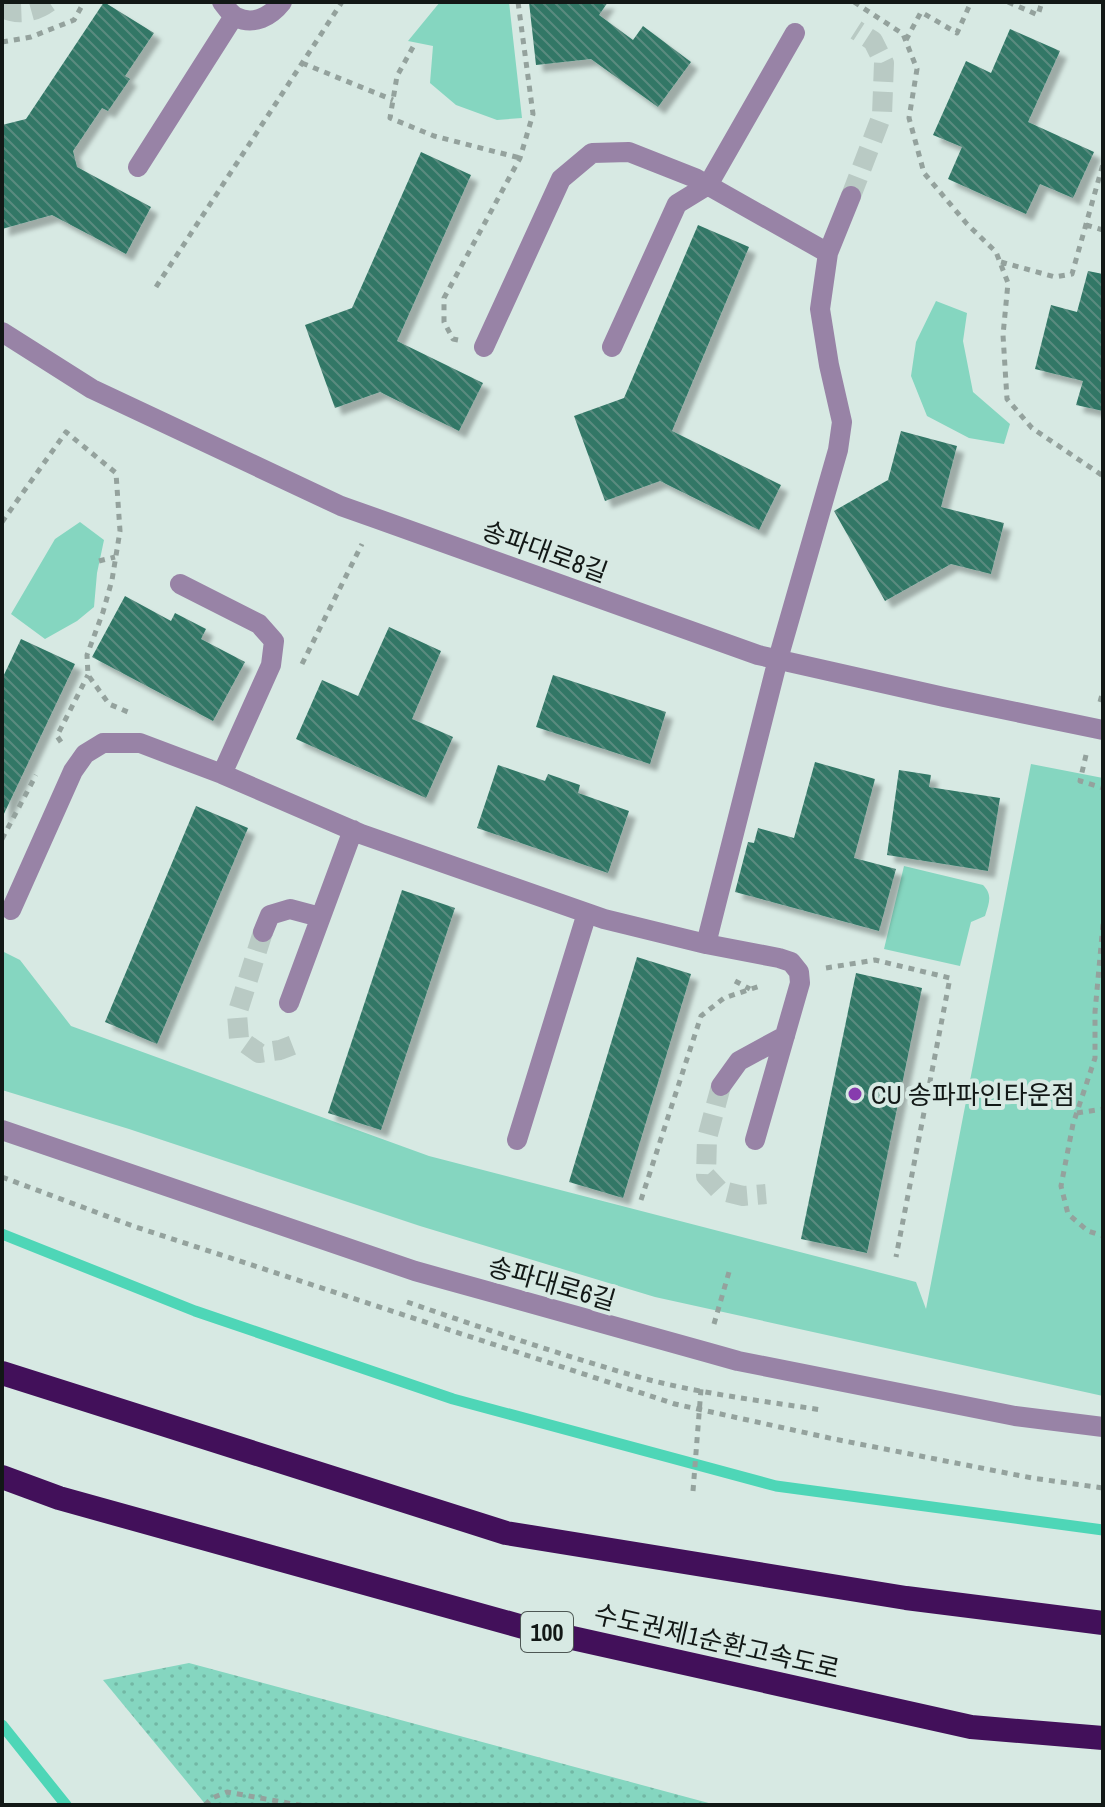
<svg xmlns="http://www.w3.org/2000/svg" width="1105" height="1807" font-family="'Archivo Narrow','Noto Sans KR',sans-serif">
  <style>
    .grass { fill: url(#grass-dots) }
    .park { fill: #85d6c0 }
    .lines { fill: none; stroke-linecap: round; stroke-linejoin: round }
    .stream { stroke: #4ed6b7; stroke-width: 11 }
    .building { fill: url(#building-back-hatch); filter: url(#shadow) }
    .minor-tunnel { stroke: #b9cac4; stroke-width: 20; stroke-dasharray: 20 10; stroke-linecap: butt }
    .path { stroke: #94a29d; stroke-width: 5; stroke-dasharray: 6 6; stroke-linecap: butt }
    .minor { stroke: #9883a6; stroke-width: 20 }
    .highway { stroke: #42105a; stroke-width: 24 }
    .poi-dot { fill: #873cae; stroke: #d7e9e3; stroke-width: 3 }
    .labels { text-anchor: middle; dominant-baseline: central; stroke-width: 8; stroke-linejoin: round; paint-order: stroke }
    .shield { fill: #d7e9e3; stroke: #4d5754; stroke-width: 2 }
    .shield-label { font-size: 24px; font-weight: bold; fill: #121816 }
    .street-label { font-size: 26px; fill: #121816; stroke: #d7e9e3 }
    .poi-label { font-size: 26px; fill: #121816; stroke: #d7e9e3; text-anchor: start }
  </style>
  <defs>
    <pattern id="grass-dots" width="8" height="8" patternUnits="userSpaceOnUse" patternTransform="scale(2)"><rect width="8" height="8" fill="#85d6c0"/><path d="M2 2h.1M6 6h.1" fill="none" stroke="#72b7a4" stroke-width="1.8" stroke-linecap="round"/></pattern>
    <pattern id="building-back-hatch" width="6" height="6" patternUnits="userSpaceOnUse" patternTransform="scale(2)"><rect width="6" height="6" fill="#317766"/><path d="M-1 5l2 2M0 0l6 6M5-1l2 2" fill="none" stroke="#5a8b7f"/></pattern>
    <filter id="shadow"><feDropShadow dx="7" dy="7" stdDeviation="2" flood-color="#0004"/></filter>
  </defs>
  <rect width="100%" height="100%" fill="#d7e9e3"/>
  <path class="grass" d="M189 1663 716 1805H206L103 1680Z"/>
  <path class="park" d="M440 2H509L522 118 497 120 456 105 430 83 433 46 408 41Z
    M936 301 967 313 963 341 973 392 1010 424 1004 444 969 438 927 416 911 376 916 342Z
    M80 522 104 540 97 573 94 607 77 621 45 639 11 614 55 539Z
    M1031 764 1103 778V1396L655 1297 420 1226 129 1129 2 1090V951L20 960 71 1026 429 1156 916 1282 926 1309Z
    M904 866 983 885C993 895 989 903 985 916L971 922 960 966 884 949Z"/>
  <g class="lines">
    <path class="stream" d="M2 1234 195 1311 453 1399 776 1486 1103 1530
      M2 1725 66 1805"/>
  </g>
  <path class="building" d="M104 2 154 33 125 76 130 79 108 111 102 108 73 151 77 167 151 207 126 254 52 215 2 229V125L26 119Z
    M529 2H608L599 15 633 40 643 26 691 62 658 107 591 59 536 65Z
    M1010 29 1060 51 1028 122 1094 152 1073 198 1040 184 1026 214 948 179 962 147 933 135 966 61 991 73Z
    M421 152 471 175 397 341 483 383 459 431 380 392 335 408 305 325 352 308Z
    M698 225 749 247 672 431 781 485 759 530 660 481 605 501 574 416 624 398Z
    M1088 271 1103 274V411L1076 405 1083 381 1035 369 1051 305 1077 312Z
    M901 431 957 446 941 507 1004 523 991 574 951 564 885 601 834 511 888 480Z
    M125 596 171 621 175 613 206 629 201 639 245 662 213 721 92 657Z
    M389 627 441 651 412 719 453 737 426 798 296 739 322 680 358 696Z
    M21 639 75 664 2 818V679Z
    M553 675 666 712 650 764 536 727Z
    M815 762 875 779 854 858 896 869 879 931 735 892 748 842 754 843 758 828 794 838Z
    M498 765 545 781 548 774 580 785 578 793 629 811 608 873 477 828Z
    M899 770 931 775 929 787 1000 798 988 871 887 855Z
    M196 806 248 828 157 1044 105 1022Z
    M402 890 455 908 381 1130 328 1113Z
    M637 957 691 974 623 1198 569 1182Z
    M856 973 922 988 867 1253 801 1239Z"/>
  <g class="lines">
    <path class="minor-tunnel" d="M2 8C18 16 35 12 49 2
      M851 196 882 115 884 63 873 41 856 30
      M263 932 237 1014 239 1039 259 1053 280 1050 293 1045
      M721 1086 707 1138 706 1176 719 1190 743 1196 766 1194"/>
    <path class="path" d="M854 2 903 34 917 69 909 118 924 173 967 224 996 252 1008 283 1003 335 1007 399 1032 428 1103 476
      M1008 2 1038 15 1042 2
      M906 40 921 12 957 33 971 2
      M2 42 31 37 74 20 84 2
      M413 47 397 76 390 118 434 136 520 158
      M302 63 393 100
      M1086 225 1103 230
      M1001 262 1055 277 1072 274 1103 164
      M156 287 342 2
      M458 340 453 339 444 322V298L520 158 533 114 518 2
      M2 522 66 432 116 473 120 531 112 580 103 612 87 655 88 675 109 704 128 712
      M99 561 115 557
      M302 664 362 544
      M1100 702 1103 691
      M61 742 57 736 88 675
      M1086 755 1080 781 1103 788
      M2 839 36 775
      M1103 924 1095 1012V1058L1073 1124 1061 1186 1068 1214 1088 1231 1103 1236
      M826 968 875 960 950 978 896 1257
      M735 981 750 989
      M1077 1113 1103 1109
      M2 1177 133 1226 675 1404 834 1439 1032 1478 1103 1488
      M641 1200 701 1016 724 998 763 985
      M407 1302C486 1329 566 1357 646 1379 703 1394 763 1401 822 1410
      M714 1324 729 1272
      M693 1491 701 1389
      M205 1805 212 1798 227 1792 299 1805"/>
    <path class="minor" d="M222 2C226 7 230 14 236 17 254 26 271 16 282 2
      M138 167 234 16
      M2 332 92 389 341 506 375 518 758 655 944 697 1103 730
      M484 347 561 179 592 153 629 152 695 178 828 253
      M612 347 677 204 708 185 795 33
      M180 584 259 624 274 641 271 665 222 774
      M11 910 73 771 85 754 103 743H140L222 774 361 834 604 919 706 944 779 958 791 962 799 972 800 983 755 1140
      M263 932 270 915 290 909 320 917
      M706 944 778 659 838 450 842 422 829 365 820 309 828 253 851 196
      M289 1003 353 830
      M721 1086 739 1061 785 1036
      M2 1130 415 1271 706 1352 738 1361 1015 1416 1103 1427
      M517 1140 587 913"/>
    <path class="highway" d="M2 1373 506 1533 906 1598 1103 1623
      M2 1477 59 1498 523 1627 971 1727 1103 1738"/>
  </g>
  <circle class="poi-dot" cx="855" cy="1094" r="8"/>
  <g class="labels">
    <rect class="shield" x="521" y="1612" width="52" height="40" rx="6"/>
    <g class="shield-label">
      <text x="547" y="1632">100</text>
    </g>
    <g class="street-label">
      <text transform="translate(545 551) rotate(20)">송파대로8길</text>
      <text transform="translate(552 1283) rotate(16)">송파대로6길</text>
      <text transform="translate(717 1641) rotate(13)">수도권제1순환고속도로</text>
    </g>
    <g class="poi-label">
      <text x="871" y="1094">CU 송파파인타운점</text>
    </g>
  </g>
  <rect width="1105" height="1807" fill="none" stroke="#121816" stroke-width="8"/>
</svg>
